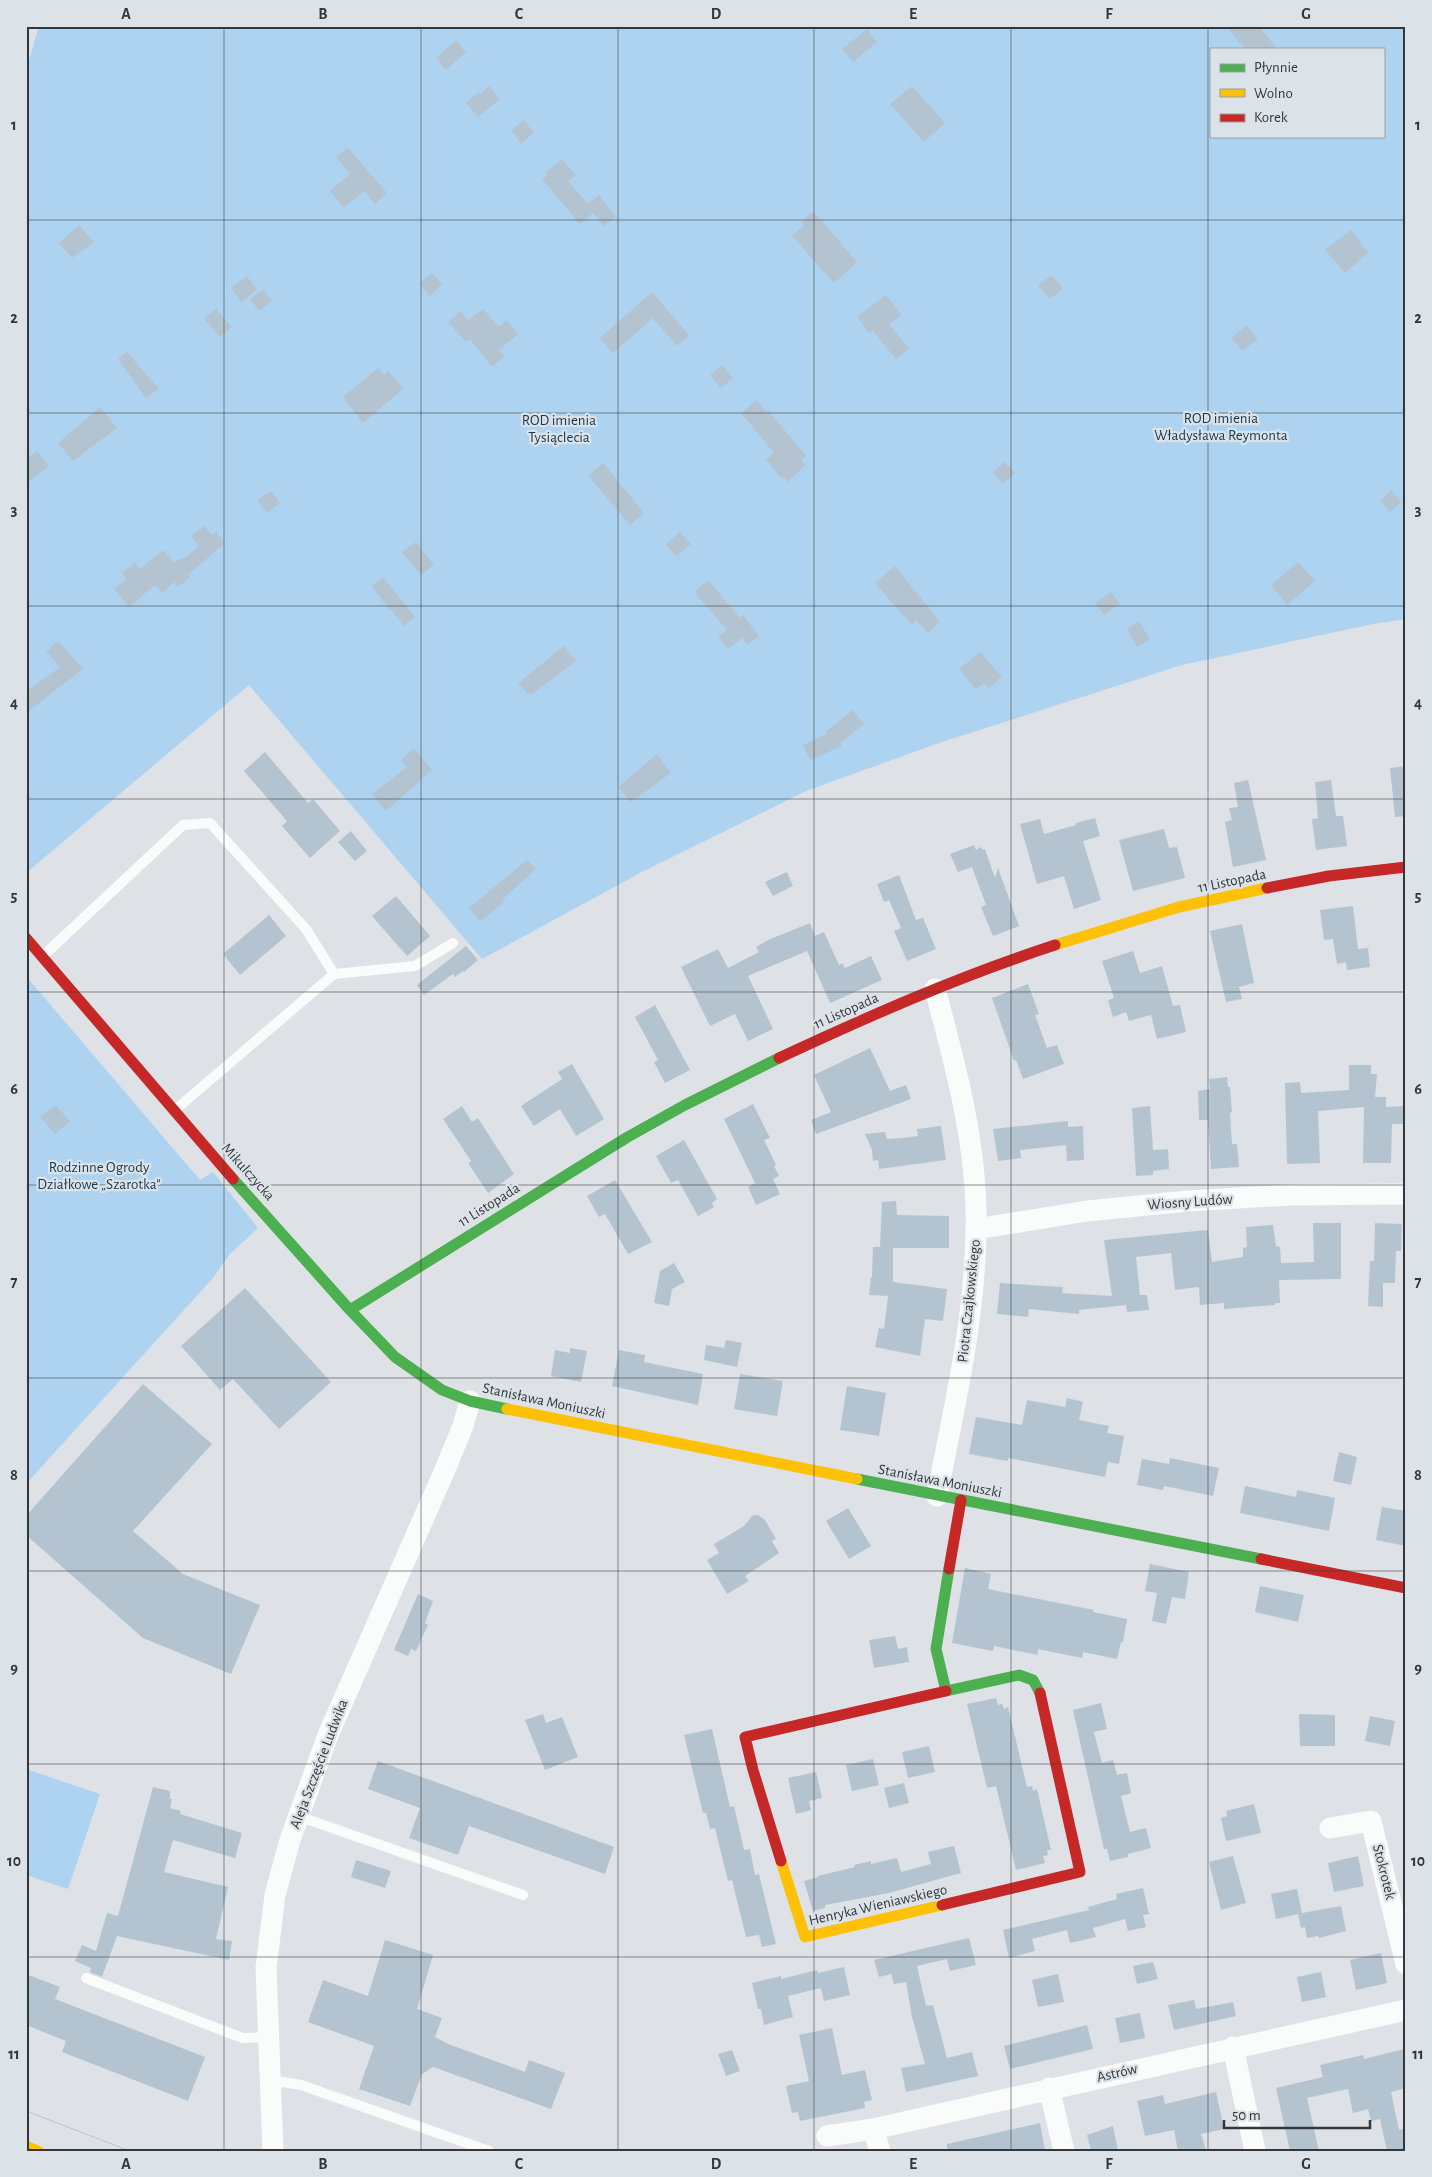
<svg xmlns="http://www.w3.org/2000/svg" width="1432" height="2177" font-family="'Alegreya Sans',sans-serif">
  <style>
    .green { fill: #aed3f0; fill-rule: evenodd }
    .building { fill: #b4c3d0 }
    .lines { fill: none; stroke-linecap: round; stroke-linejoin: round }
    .lane { stroke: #fafbfb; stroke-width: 10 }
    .street { stroke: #fafbfb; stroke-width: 21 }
    .fast { stroke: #4caf50; stroke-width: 11 }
    .slow { stroke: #ffc107; stroke-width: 11 }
    .jam { stroke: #c62828; stroke-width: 11 }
    .tram { stroke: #c1c3c3; stroke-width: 1 }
    .grid { fill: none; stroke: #343739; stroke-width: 1; stroke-opacity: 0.55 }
    .labels { text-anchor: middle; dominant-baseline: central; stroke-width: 4.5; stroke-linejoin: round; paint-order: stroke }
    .park-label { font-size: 15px; fill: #193951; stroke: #dbe3e9 }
    .street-label { font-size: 15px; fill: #343739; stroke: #dbe3e9 }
    .neatline { fill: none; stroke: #343739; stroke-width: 2 }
    .grid-label { font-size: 16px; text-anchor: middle; font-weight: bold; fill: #343739 }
  </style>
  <rect width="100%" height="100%" fill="#dee2e6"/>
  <path class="green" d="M39 26H1406V619L1373 624 1182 665 939 743 806 791 640 873 482 959 249 685 26 873V70ZM1211 49H1383V136H1211Z
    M26 976 200 1180 213 1172 258 1228 230 1254 213 1278 26 1484Z
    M26 1769 100 1794 68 1889 26 1875Z"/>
  <path class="building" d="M1226 26H1259L1277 49H1245Z
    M867 29 877 42 853 62 842 49Z
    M456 40 466 52 446 70 436 58Z
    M489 86 500 99 478 117 466 103 479 92 480 94Z
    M912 86 945 123 924 142 890 104Z
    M524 120 534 133 521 144 511 130Z
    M348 148 387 193 375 204 364 191 344 208 330 191 350 174 336 157Z
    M562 159 576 175 568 181 588 204 599 195 616 217 604 226 593 213 580 224 542 179 548 174 546 172Z
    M813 211 857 262 834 283 792 236 804 225 801 222Z
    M79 225 94 242 72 258 59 243Z
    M1351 230 1368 253 1345 273 1325 250Z
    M432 273 442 284 430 296 419 284Z
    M1051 275 1063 288 1050 299 1038 286Z
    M247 276 257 290 241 302 231 288Z
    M263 289 272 301 259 311 250 299Z
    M652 292 689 335 677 346 653 318 613 353 600 338Z
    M886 295 902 315 889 324 909 349 896 359 873 331 869 333 857 317Z
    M216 309 232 327 220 337 204 319Z
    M483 309 499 327 507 320 518 334 499 350 504 357 492 367 470 339 466 342 448 322 461 311 468 320Z
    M1247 325 1258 339 1242 351 1231 338Z
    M127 352 159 389 146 398 118 359Z
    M722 365 733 378 721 388 710 375Z
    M378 368 384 375 388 371 403 389 363 423 343 397Z
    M757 400 766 412 768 410 806 456 801 460 805 465 788 482 784 477 782 479 766 460 774 453 741 413Z
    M100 407 117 428 73 461 58 443Z
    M37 451 49 466 26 484V460Z
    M1005 462 1015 473 1002 484 993 472Z
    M603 463 644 513 630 525 588 476Z
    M1391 490 1401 502 1390 512 1380 501Z
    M271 491 280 503 267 513 257 500Z
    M204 526 212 535 216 532 225 543 188 575 190 577 178 587 174 582 162 593 155 585 129 607 114 589 127 579 122 573 135 563 140 569 163 550 174 562 186 557 199 546 191 536Z
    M680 532 691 544 676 556 666 544Z
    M416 542 434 565 421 575 402 552Z
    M1298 562 1315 581 1287 605 1271 585Z
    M895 566 940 622 928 633 916 620 912 625 875 583Z
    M383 577 415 617 404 626 391 610 390 611 372 586Z
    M708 580 740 618 743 615 759 636 748 645 742 638 728 649 718 637 727 630 694 592Z
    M1111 592 1120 604 1104 615 1095 603Z
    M1139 621 1150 639 1137 647 1127 629Z
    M58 641 83 669 26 713V692L60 667 46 651Z
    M564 646 576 661 531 695 530 693 528 694 518 683Z
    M980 652 1002 677 989 688 984 683 976 690 959 669Z
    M853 710 864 724 840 743 842 746 810 760 803 745 827 734 825 732Z
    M414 748 432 770 386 811 372 794 407 767 401 760Z
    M265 752 308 803 313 799 340 831 310 858 282 826 287 821 244 771Z
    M657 754 671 773 631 802 618 787Z
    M1406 766V816L1395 817 1390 768Z
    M1248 780 1266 860 1233 867 1225 822 1232 820 1229 808 1238 807 1234 783Z
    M1331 780 1336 816H1343L1347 846 1316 850 1312 819 1318 818 1315 782Z
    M1095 818 1100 836 1083 841 1101 900 1074 909 1064 876 1037 884 1020 824 1040 819 1044 834 1076 825V823Z
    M1164 829 1169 848 1177 847 1185 878 1133 891 1119 840Z
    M351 831 367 851 355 861 338 842Z
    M974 845 976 850 981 847 983 850 985 849 995 878 998 868 1019 926 993 936 981 907 986 905 972 867 958 872 950 854Z
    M527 860 536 869 502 900 504 902 480 922 469 908Z
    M787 872 793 886 773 896 765 882Z
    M899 875 916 920 923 918 936 949 907 961 894 931 901 928 889 900 884 902 877 884Z
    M396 896 430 936 407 956 372 916Z
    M1353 906 1358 949 1368 948 1370 967 1347 970 1346 962 1337 964 1333 939 1324 940 1320 910Z
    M269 915 286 936 240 975 223 954Z
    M810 923 815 936 824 932 839 965 842 963 845 968 871 956 882 980 830 1003 807 951 748 976 773 1029 748 1041 735 1014 710 1026 681 967 718 949 728 968 759 952 756 947 768 940Z
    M1242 924 1254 983 1239 987 1242 999 1226 1002 1210 931Z
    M466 946 478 960 464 972 463 971 455 977 453 974 424 995 417 985Z
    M1133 951 1140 973 1162 966 1173 1006 1180 1005 1186 1032 1157 1039 1151 1015 1129 1021 1126 1012 1113 1017 1108 1000 1114 998 1102 961Z
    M1028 984 1039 1014 1035 1015 1047 1048 1057 1045 1064 1064 1023 1079 1016 1060 1014 1061 992 998Z
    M655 1005 690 1070 665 1083 654 1062 658 1060 635 1017Z
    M870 1048 890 1091 906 1085 911 1099 816 1134 811 1120 831 1112 814 1075Z
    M572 1064 604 1119 576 1136 560 1109 534 1126 521 1106 562 1079 558 1072Z
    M1349 1065H1371V1074H1377L1375 1097H1386V1107L1406 1106V1124H1392L1391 1163H1363L1364 1107 1318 1111 1320 1163 1287 1164 1285 1083 1300 1082 1301 1093 1349 1090Z
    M1227 1077 1228 1087H1230L1232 1112 1230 1113 1232 1144H1237L1239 1167 1211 1169 1208 1120H1199L1198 1091 1210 1089 1209 1079Z
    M753 1104 770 1138 764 1140 776 1165 774 1166 779 1176 773 1179 780 1194 756 1205 748 1187 755 1183 724 1119Z
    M55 1105 70 1121 55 1134 40 1117Z
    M462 1106 472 1122 478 1118 514 1174 488 1193 468 1163 471 1161 443 1119Z
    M1150 1106 1153 1150 1168 1149 1169 1169 1153 1171V1175L1136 1176 1132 1108Z
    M1068 1121V1127L1083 1126 1084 1160 1067 1161 1066 1145 1020 1150 1021 1158 998 1161 993 1129Z
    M941 1126 946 1160 879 1169 878 1160 873 1161 872 1150 865 1134 885 1132 887 1139 903 1138 918 1136 917 1129Z
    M684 1140 717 1199 712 1203 714 1207 698 1216 678 1180 671 1183 656 1156Z
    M615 1180 652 1242 628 1254 605 1214 599 1217 587 1196Z
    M896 1201 897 1215 949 1216V1248H893V1282L947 1289 943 1321 925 1319 920 1356 875 1347 879 1328 884 1329 888 1296 869 1295 871 1277H872L873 1247H880L882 1202Z
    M1313 1223H1341V1279L1279 1280 1280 1303H1275V1305L1224 1309V1303L1200 1305 1199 1287 1175 1290 1171 1253 1136 1257 1140 1295H1147L1149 1310 1127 1312 1126 1305 1079 1310V1314L1029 1309 1028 1317 997 1314 1000 1283 1063 1287 1062 1293 1112 1296 1104 1240 1208 1230 1212 1262 1243 1257V1248L1247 1247 1246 1227 1273 1225 1276 1246 1280 1247 1281 1263 1314 1262Z
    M1375 1223 1402 1224 1401 1251H1396L1395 1283H1383V1307L1368 1306 1370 1261H1374Z
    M674 1263 685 1282 672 1289 669 1306 654 1303 660 1271Z
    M245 1288 331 1382 279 1429 233 1379 220 1390 181 1346Z
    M726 1340 742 1343 737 1367 704 1360 706 1345 724 1348Z
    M570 1348 587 1351 581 1382 551 1376 555 1350 570 1353Z
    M619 1350 645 1355 644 1362 703 1374 698 1405 612 1386Z
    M740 1374 783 1381 777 1416 734 1409Z
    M143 1384 212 1444 133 1531 183 1574 260 1605 231 1674 143 1638 26 1535V1516Z
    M847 1386 886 1393 879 1436 840 1430Z
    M1067 1398 1083 1402 1079 1420 1109 1426 1107 1433 1124 1436 1119 1464 1108 1462 1105 1477 1008 1458V1461L969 1454 976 1417 1022 1425 1027 1400 1065 1407Z
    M1339 1452 1357 1457 1351 1485 1333 1481Z
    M1170 1458 1219 1468 1213 1496 1164 1486 1163 1490 1137 1485 1142 1459 1169 1464Z
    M1245 1486 1296 1497 1297 1490 1335 1498 1329 1531 1240 1513Z
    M1382 1507 1406 1511V1546L1376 1540Z
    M848 1508 871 1546 849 1559 826 1521Z
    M753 1515H758L765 1520 776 1539 772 1541 779 1553 745 1576 749 1581 727 1594 707 1560 719 1553 714 1544 744 1526Z
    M1150 1564 1189 1572 1185 1599 1172 1597 1166 1624 1152 1621 1157 1593 1145 1591Z
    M965 1568 991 1574 988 1589 1094 1610 1093 1612 1127 1619 1123 1642H1121L1117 1659 1083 1652 1082 1658 1038 1649V1655L994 1646 993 1651 952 1643Z
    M1260 1586 1304 1595 1298 1622 1255 1612Z
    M418 1594 433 1601 425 1623 428 1625 416 1651 411 1649 408 1656 394 1650Z
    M895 1636 898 1649 907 1647 909 1662 874 1668 869 1640Z
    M996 1698 998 1705 1002 1704 1004 1709 1008 1707 1027 1787 1032 1786 1033 1791 1037 1789 1051 1850H1047L1048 1855 1043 1856 1045 1863 1016 1870 996 1786 987 1788 967 1704Z
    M1101 1703 1107 1729 1094 1732 1102 1763 1113 1760 1117 1775 1127 1773 1131 1793 1121 1796 1130 1832 1146 1828 1151 1848 1128 1854V1857L1110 1861 1107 1849H1104L1073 1710Z
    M543 1714 546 1723 562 1717 578 1757 545 1770 525 1720Z
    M1299 1714 1335 1715V1746H1300Z
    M1370 1716 1395 1721 1390 1746 1365 1741Z
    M712 1729 730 1807 734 1806 744 1850 750 1849 755 1875 759 1874 776 1944 762 1947 759 1935 746 1937 732 1880 728 1881 715 1828 710 1829 706 1813H703L684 1735Z
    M929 1746 935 1772 908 1778 902 1752Z
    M873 1759 879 1785 852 1791 846 1765Z
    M378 1761 614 1847 605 1874 469 1826 458 1855 409 1838 420 1808 368 1789Z
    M816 1772 822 1798 809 1801 811 1810 796 1814 788 1778Z
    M904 1783 909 1803 889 1808 884 1788Z
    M153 1787 170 1791V1799H172L170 1808 181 1811 180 1814 242 1833 235 1858 173 1840 164 1872 228 1887 216 1939 232 1941 229 1960 117 1936 102 1977 90 1972 91 1968 75 1961 82 1945 96 1951 107 1913 118 1916Z
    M1254 1804 1261 1833 1226 1841 1221 1818 1227 1816 1226 1811Z
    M954 1846 961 1873 889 1893 825 1905V1908L813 1911 804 1881 818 1877V1876L855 1867 854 1865 871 1861V1864L897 1858 901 1872 931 1864 928 1852Z
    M1233 1856 1246 1903 1221 1910 1209 1862Z
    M1358 1856 1364 1886 1334 1892 1328 1863Z
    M356 1860 391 1871 385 1888 351 1877Z
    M1143 1888 1149 1914 1143 1915 1146 1927 1128 1931 1125 1919 1093 1928 1096 1937 1070 1943 1067 1930 1032 1939 1035 1951 1009 1958 1003 1930 1089 1910 1088 1907 1117 1899 1116 1894Z
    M1297 1889 1302 1913 1341 1906 1346 1931 1319 1938 1318 1936 1307 1938 1305 1927 1301 1928 1298 1914 1276 1919 1271 1894Z
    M969 1938 976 1965 950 1971 947 1959 917 1966 926 2006 933 2005 947 2058 972 2052 978 2076 906 2092 901 2068 925 2064 912 2017 906 1982 894 1984 891 1974 879 1977 874 1960Z
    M385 1940 433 1955 417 2009 442 2018 435 2037 448 2044 525 2072 529 2060 565 2073 551 2109 433 2067 422 2074 410 2106 359 2089 374 2046 308 2022 323 1980 368 1996Z
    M1381 1953 1387 1983 1356 1990 1350 1960Z
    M1153 1962 1158 1979 1137 1984 1133 1966Z
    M844 1967 850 1995 824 2001 821 1988 788 1996 793 2017 764 2025 761 2009H758L752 1983 781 1976V1979L817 1970 818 1973Z
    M1321 1972 1326 1997 1302 2002 1297 1977Z
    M26 1974 60 1987 55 1999 205 2057 188 2101 62 2052 66 2041 26 2025Z
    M1058 1974 1064 2002 1038 2007 1032 1980Z
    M1194 2000 1196 2009 1233 2002 1236 2016 1174 2030 1168 2005Z
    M1140 2013 1145 2038 1120 2043 1115 2018Z
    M1087 2025 1093 2049 1010 2069 1004 2046Z
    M832 2028 842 2075 865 2070 872 2100 864 2102 865 2108 800 2121 798 2112 792 2113 786 2086 809 2081 799 2035Z
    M1404 2049 1406 2058V2088L1391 2092 1399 2130 1406 2128V2151H1387L1380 2119 1371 2121 1368 2109 1353 2113 1348 2089 1307 2098 1319 2151H1290L1276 2088 1323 2077 1320 2065 1363 2055 1364 2059Z
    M732 2050 740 2071 726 2076 718 2054Z
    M1216 2092 1224 2129 1201 2134 1206 2151H1178L1174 2130 1145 2136 1137 2101 1163 2095 1165 2104Z
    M1040 2123 1045 2151H947V2144Z
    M1113 2126 1118 2151H1091L1087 2135Z"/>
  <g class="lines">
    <path class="lane" d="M43 956 183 825 210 823 306 929 334 974
      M175 1110 334 974 415 966 453 943
      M298 1816 523 1895
      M86 1978 232 2034 243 2038 268 2037
      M270 2083 283 2082 301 2085 489 2151"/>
    <path class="street" d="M935 989C956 1067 978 1148 976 1230 975 1320 954 1408 937 1496
      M976 1229 1087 1211 1188 1201 1290 1195 1406 1194
      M1330 1828 1371 1821 1406 1964
      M1233 2047 1255 2151
      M1049 2088 1064 2151
      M873 2129 880 2151
      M827 2136 873 2129 1406 2010
      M273 2151 266 1968 275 1895 290 1840 328 1735 444 1472 463 1426 470 1401"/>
    <path class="fast" d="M233 1179 350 1310 395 1357 442 1390 470 1401 507 1409
      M350 1310 626 1138 685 1105 779 1058
      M857 1479 1261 1559
      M949 1569 936 1649 946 1691 1019 1675 1033 1680 1040 1693"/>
    <path class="slow" d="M1055 945 1179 907 1267 888
      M507 1409 857 1479
      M781 1861 805 1937 942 1905
      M26 2146 38 2151"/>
    <path class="jam" d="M1267 888 1329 876 1406 867
      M26 938 233 1179
      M779 1058C869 1016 960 976 1055 945
      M1261 1559 1406 1588
      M949 1569 961 1500
      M781 1861 753 1770 745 1737 946 1691
      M942 1905 1080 1872 1040 1693"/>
    <path class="tram" d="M26 2111 130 2151"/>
  </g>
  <path class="grid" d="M224 26V2151M421 26V2151M618 26V2151M814 26V2151M1011 26V2151M1208 26V2151M26 220H1406M26 413H1406M26 606H1406M26 799H1406M26 992H1406M26 1185H1406M26 1378H1406M26 1571H1406M26 1764H1406M26 1957H1406"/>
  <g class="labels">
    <g class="park-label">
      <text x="1221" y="418">ROD imienia<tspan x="1221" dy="17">Władysława Reymonta</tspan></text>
      <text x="559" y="420">ROD imienia<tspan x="559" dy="17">Tysiąclecia</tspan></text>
      <text x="99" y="1167">Rodzinne Ogrody<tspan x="99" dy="17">Działkowe „Szarotka”</tspan></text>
    </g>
    <g class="street-label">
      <text transform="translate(1232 881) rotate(-12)">11 Listopada</text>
      <text transform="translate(846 1011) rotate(-24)">11 Listopada</text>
      <text transform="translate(248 1172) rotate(48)">Mikulczycka</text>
      <text transform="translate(1190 1202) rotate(-4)">Wiosny Ludów</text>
      <text transform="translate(489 1205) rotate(-32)">11 Listopada</text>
      <text transform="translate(969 1301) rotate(-84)">Piotra Czajkowskiego</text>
      <text transform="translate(544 1401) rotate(12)">Stanisława Moniuszki</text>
      <text transform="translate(940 1481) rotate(11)">Stanisława Moniuszki</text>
      <text transform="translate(319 1764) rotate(-69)">Aleja Szczęście Ludwika</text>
      <text transform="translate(1384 1872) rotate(76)">Stokrotek</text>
      <text transform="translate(878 1905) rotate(-13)">Henryka Wieniawskiego</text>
      <text transform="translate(1117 2073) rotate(-13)">Astrów</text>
    </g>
  </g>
  <rect width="1432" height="2177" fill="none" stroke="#dbe3e9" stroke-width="55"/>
  <rect x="1210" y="48" width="175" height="90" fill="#dbe3e9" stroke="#989ea3"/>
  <rect x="1220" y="64" width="25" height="8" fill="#4caf50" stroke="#989ea3"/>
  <text x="1254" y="72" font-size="15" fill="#343739">Płynnie</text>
  <rect x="1220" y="89" width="25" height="8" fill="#ffc107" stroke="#989ea3"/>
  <text x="1254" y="98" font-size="15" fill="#343739">Wolno</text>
  <rect x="1220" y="114" width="25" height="8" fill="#c62828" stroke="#989ea3"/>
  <text x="1254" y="122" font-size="15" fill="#343739">Korek</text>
  <path d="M1224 2120v8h146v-8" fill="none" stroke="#343739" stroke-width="2.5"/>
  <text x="1232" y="2120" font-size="15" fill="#343739" stroke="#dbe3e9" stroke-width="4" paint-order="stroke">50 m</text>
  <rect x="28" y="28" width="1376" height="2122" class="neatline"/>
  <g class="grid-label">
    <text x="126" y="19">A</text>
    <text x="323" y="19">B</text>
    <text x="519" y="19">C</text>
    <text x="716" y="19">D</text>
    <text x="913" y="19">E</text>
    <text x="1109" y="19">F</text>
    <text x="1306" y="19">G</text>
    <text x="14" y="130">1</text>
    <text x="1418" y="130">1</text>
    <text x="14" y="323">2</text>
    <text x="1418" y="323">2</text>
    <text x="14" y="515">3</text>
    <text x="1418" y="515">3</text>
    <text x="14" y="708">4</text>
    <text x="1418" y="708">4</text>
    <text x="14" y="901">5</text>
    <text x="1418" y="901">5</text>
    <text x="14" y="1094">6</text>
    <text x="1418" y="1094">6</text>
    <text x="14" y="1287">7</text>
    <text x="1418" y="1287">7</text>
    <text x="14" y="1480">8</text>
    <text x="1418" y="1480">8</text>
    <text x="14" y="1673">9</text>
    <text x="1418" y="1673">9</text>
    <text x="14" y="1866">10</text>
    <text x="1418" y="1866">10</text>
    <text x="14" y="2059">11</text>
    <text x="1418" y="2059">11</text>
    <text x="126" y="2169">A</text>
    <text x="323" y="2169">B</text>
    <text x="519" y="2169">C</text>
    <text x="716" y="2169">D</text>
    <text x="913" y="2169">E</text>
    <text x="1109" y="2169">F</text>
    <text x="1306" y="2169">G</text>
  </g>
</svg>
